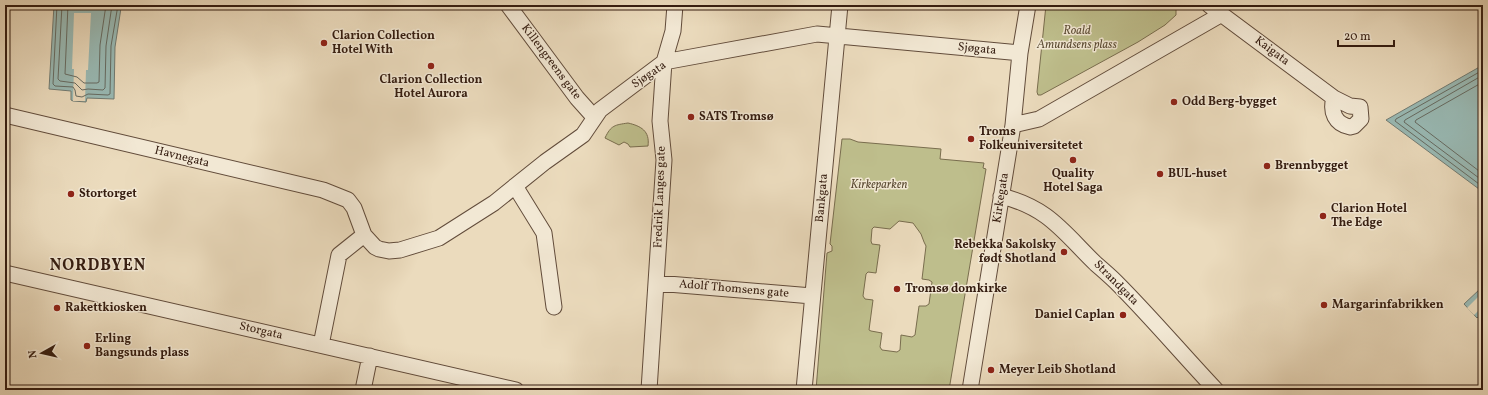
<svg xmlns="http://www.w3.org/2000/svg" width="1488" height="395" font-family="Vollkorn,serif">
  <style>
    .green { fill: #bebe8c; stroke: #796d4e; fill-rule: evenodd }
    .water { fill: #99bab5; stroke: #717b73 }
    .pier { fill: #ebdbbd }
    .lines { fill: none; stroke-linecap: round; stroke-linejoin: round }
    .shore { stroke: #666b62; stroke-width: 1 }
    .street-casing { stroke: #624c3b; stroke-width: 17 }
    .street { stroke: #f2e8d4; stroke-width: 15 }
    .poi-dot { fill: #8f2418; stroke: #f2e8d4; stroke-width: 1.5 }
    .labels { text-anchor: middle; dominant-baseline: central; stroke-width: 3; stroke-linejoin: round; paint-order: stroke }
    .park-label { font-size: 12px; font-style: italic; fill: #5d4d35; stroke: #f2e8d4 }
    .poi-label { font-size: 12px; font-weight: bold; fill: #341c10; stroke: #f2e8d4; text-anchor: start }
    .street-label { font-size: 12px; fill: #341c10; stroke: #f2e8d4 }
    .district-label { font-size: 16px; font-weight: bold; letter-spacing: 1px; fill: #341c10; stroke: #f2e8d4 }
  </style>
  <rect width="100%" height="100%" fill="#ebdbbd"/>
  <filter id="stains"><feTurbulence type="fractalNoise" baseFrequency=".005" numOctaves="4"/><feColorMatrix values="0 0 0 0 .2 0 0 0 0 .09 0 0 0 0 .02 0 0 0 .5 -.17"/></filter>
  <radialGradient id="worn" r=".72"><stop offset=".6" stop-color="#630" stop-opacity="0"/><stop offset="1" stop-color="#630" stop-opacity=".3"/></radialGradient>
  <path class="green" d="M1046 5H1176V15L1165 25 1138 42 1041 95H1038L1037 92Z
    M628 123C641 126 650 131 648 146L630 147 628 144 624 142 619 145 605 138C611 125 615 125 628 123Z
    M842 139H850L858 142 941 149 940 159 984 163 983 168 986 169 949 390H816L827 253 832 251V246L830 244ZM899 221 913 223 921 234 924 242 926 246 922 279 929 280 932 282 929 304 926 306H919L915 335 912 337 901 335 900 350 897 352 882 350 880 347 882 333 871 331 869 330 873 300 865 299 863 296 866 274 868 272 876 273 880 245 872 244 871 241 872 229 874 227 890 229Z"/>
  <path class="water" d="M54 5H125L121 8 115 47 114 99 87 98 86 102 73 101 71 100V91L49 89Z
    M1483 65V192L1386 120Z
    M1483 276V312L1477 318 1464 304 1480 289 1481 280Z"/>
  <path class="pier" d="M74 13H91L88 70H86L85 101H73L74 69H72Z
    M1483 292V306L1474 315 1467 308Z"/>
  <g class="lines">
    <path class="shore" d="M57 5 53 84 55 86 73 87 75 90 76 96 82 97 88 94 108 95 110 94 111 46 118 5
      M62 5 58 79 60 81 75 83 82 90 88 89 103 90 105 88 106 46 112 5
      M68 5 65 74 77 77 84 83H97L99 82 100 45 106 5
      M1483 70 1396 119 1395 121 1483 187
      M1483 75 1405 120 1404 122 1483 181
      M1483 82 1416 120 1415 122 1483 174"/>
    <g class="street-casing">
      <path id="street" d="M508 5 577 98 594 117
        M1209 5 1334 98 1350 106 1360 107 1361 119 1354 126 1350 127C1335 124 1330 112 1334 98
        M5 115 323 190 348 200 354 208 364 235 375 247 379 249 389 251 400 250 439 238 494 203 545 162 583 135 600 110 664 62 817 34 1020 53
        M1013 125 1039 119 1222 14
        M515 186 544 233 554 307
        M1001 196C1049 208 1063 232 1096 264 1103 270 1110 276 1116 282 1151 317 1182 354 1216 390
        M5 273 516 390
        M656 283 812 296
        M321 345 339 255 364 235
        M363 390 370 356
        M649 390 664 160 660 121 664 62 673 31 675 5
        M804 390 840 5
        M970 390 1013 125 1020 53 1028 5"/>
    </g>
    <use href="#street" class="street"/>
  </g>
  <g class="poi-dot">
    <circle cx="324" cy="43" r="4"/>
    <circle cx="431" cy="66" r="4"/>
    <circle cx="1174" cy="102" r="4"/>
    <circle cx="691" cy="117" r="4"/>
    <circle cx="971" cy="139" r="4"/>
    <circle cx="1073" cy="160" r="4"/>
    <circle cx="1267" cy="166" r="4"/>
    <circle cx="1160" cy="174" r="4"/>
    <circle cx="71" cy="194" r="4"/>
    <circle cx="1323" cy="216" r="4"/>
    <circle cx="1064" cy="252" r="4"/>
    <circle cx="897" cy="289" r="4"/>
    <circle cx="1324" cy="305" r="4"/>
    <circle cx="57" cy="308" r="4"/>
    <circle cx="1123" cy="315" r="4"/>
    <circle cx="87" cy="346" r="4"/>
    <circle cx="991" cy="370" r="4"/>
  </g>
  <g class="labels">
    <g class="park-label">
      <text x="1077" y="31">Roald<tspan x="1077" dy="14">Amundsens plass</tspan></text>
      <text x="879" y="185">Kirkeparken</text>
    </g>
    <g class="poi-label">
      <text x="332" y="36">Clarion Collection<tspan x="332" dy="14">Hotel With</tspan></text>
      <text x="431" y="80" text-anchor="middle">Clarion Collection<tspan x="431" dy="14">Hotel Aurora</tspan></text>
      <text x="1182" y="102">Odd Berg-bygget</text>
      <text x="699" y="117">SATS Tromsø</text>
      <text x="979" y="132">Troms<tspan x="979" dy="14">Folkeuniversitetet</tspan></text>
      <text x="1275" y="166">Brennbygget</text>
      <text x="1073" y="174" text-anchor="middle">Quality<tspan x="1073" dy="14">Hotel Saga</tspan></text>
      <text x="1168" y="174">BUL-huset</text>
      <text x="79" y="194">Stortorget</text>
      <text x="1331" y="209">Clarion Hotel<tspan x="1331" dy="14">The Edge</tspan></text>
      <text x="1056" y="245" text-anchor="end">Rebekka Sakolsky<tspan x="1056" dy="14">født Shotland</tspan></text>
      <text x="905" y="289">Tromsø domkirke</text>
      <text x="1332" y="305">Margarinfabrikken</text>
      <text x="65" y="308">Rakettkiosken</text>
      <text x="1115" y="315" text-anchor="end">Daniel Caplan</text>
      <text x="95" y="339">Erling<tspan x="95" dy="14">Bangsunds plass</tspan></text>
      <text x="999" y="370">Meyer Leib Shotland</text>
    </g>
    <g class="street-label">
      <text transform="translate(977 49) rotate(6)">Sjøgata</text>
      <text transform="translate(1272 51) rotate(37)">Kaigata</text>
      <text transform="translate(551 62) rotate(53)">Killengreens gate</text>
      <text transform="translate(649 75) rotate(-34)">Sjøgata</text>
      <text transform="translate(182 157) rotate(14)">Havnegata</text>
      <text transform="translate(660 197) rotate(-88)">Fredrik Langes gate</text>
      <text transform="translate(822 198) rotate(-85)">Bankgata</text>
      <text transform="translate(1001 198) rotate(-81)">Kirkegata</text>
      <text transform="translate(1116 283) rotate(45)">Strandgata</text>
      <text transform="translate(734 289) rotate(5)">Adolf Thomsens gate</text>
      <text transform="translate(261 331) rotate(13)">Storgata</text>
    </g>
    <g class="district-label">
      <text x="98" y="266">NORDBYEN</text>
    </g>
  </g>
  <rect width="1488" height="395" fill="none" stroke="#ebdbbd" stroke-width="20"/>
  <rect x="6" y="6" width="1476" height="383" fill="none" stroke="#341c10" stroke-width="2"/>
  <rect x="10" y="10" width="1468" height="375" fill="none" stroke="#341c10"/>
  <g transform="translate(42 353) rotate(262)" stroke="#f2e8d4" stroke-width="3" paint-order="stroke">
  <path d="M0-3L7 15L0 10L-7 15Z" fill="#341c10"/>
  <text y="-6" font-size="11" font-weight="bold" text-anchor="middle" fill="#341c10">N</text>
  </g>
  <path d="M1338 40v6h56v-6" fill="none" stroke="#341c10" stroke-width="2"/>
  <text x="1344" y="40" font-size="12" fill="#341c10" stroke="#f2e8d4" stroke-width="3" paint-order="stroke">20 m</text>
  <rect width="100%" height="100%" filter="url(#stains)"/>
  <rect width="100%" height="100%" fill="url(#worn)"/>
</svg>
